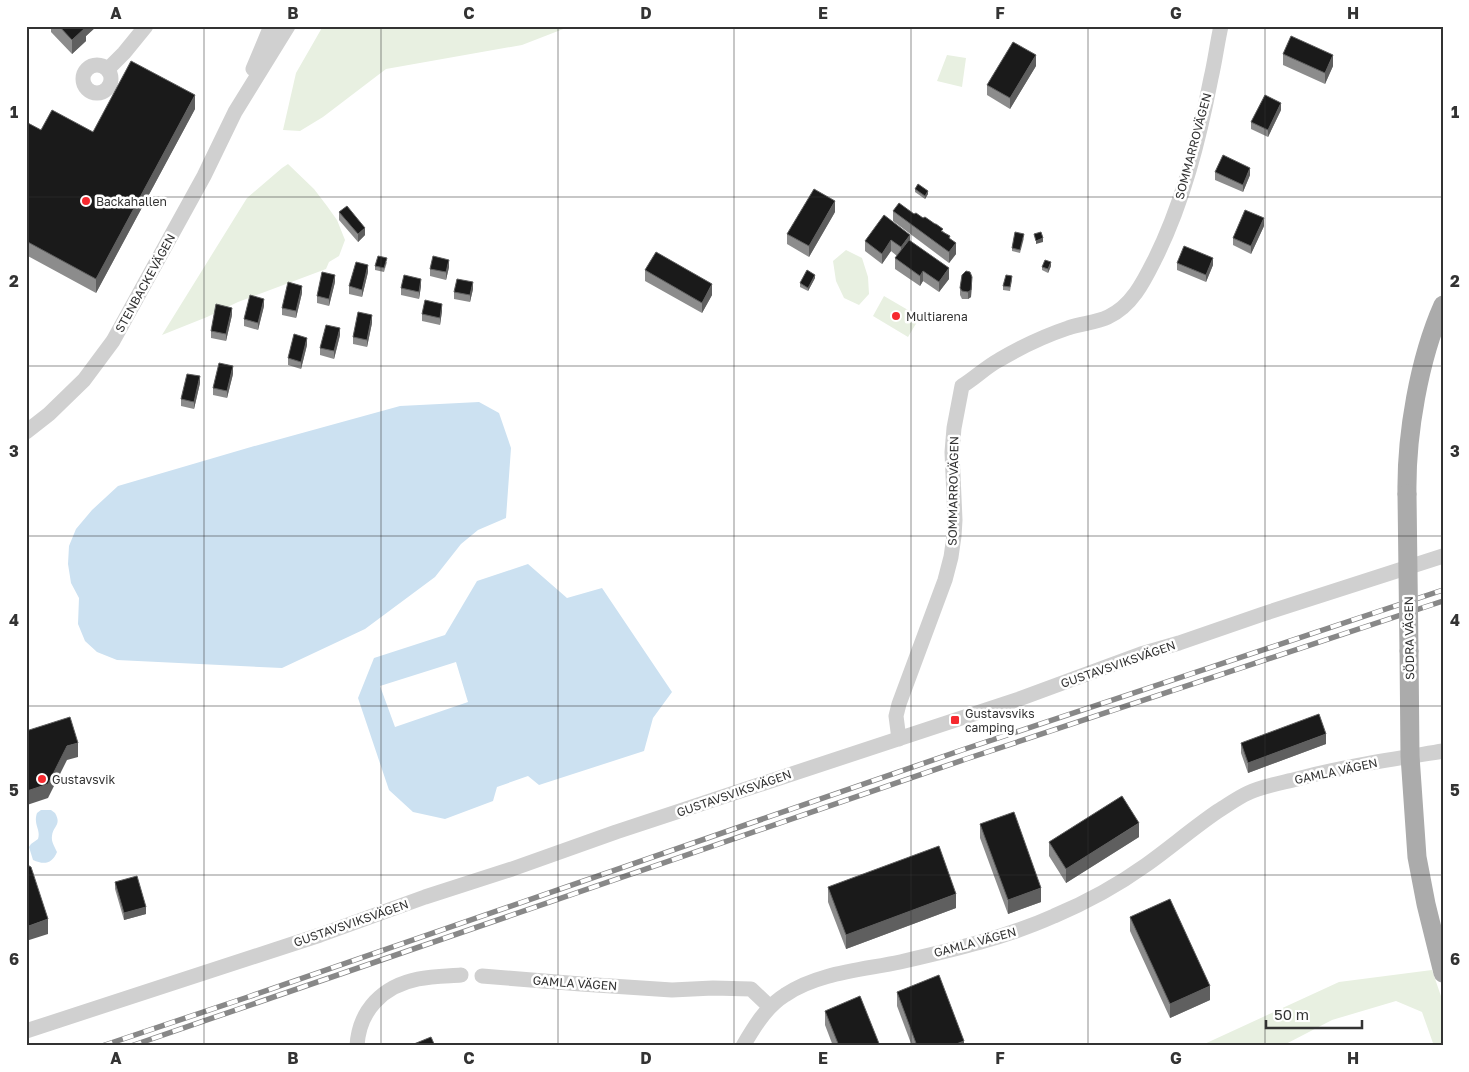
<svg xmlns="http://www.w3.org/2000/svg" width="1469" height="1072" font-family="'Golos Text',sans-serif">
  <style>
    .green { fill: #e8f0e1 }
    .water { fill: #cce1f1; fill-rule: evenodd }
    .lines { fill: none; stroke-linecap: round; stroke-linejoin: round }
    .minor { stroke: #d0d0d0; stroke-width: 15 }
    .major { stroke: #ababab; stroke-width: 19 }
    .rail-casing { stroke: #888; stroke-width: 5.5 }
    .rail { stroke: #fff; stroke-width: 4; stroke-dasharray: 11; stroke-linecap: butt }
    .major-bridge { stroke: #ababab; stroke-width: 19 }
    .wall { fill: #8c8c8c }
    .shaded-wall { fill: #5f5f5f }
    .building { fill: #1a1a1a; stroke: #5f5f5f }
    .grid { fill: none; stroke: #333; stroke-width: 1; stroke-opacity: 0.55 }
    .poi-dot { fill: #f6292f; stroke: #fff; stroke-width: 2 }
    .labels { text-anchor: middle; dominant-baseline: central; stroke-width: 5; stroke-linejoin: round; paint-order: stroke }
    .street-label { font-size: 12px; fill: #333; stroke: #fff }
    .poi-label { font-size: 12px; fill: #333; stroke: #fff; text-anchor: start }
    .neatline { fill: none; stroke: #333; stroke-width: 2 }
    .grid-label { font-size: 16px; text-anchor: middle; font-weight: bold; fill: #333 }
  </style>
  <rect width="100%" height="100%" fill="#fff"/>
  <path class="green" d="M323 26H571L522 45 386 69 323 117 300 131 283 130 296 73Z
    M947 55 966 58 962 87 937 81Z
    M288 164 314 189 327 206 337 220 345 240 339 256 329 262 326 269 238 302 207 317 162 335 247 198 282 168Z
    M846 250 862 258 868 277 869 294 859 305 844 298 836 281 833 261Z
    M884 296 920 317 908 337 873 316Z
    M1432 970 1443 1002V1046H1434L1422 1012 1396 1001 1332 1020 1282 1046H1200L1339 982Z"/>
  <path class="water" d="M479 402 499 413 511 448 506 518 478 530 461 544 435 577 365 629 282 668 117 660 97 652 85 641 78 624 79 598 71 583 68 564 69 546 76 529 92 510 118 486 251 447 400 406Z
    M528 564 567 598 602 588 672 692 653 718 644 751 539 785 528 776 497 787 493 801 445 819 413 812 389 790 358 698 374 658 445 635 477 581ZM456 662 468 702 395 727 380 686Z
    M41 810H51L55 813C62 825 53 826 52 836 51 842 55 847 57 852 52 864 44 865 33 860L29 847 31 844 38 839C41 829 33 825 37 813Z"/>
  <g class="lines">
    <path class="minor" d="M83 79a14 14 0 1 1 28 0a14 14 0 1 1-28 0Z
      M108 69 124 53 146 26
      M253 69 271 26
      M26 432 49 414 84 380 113 341 204 176 235 112 288 26
      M899 739 896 716 899 704 945 580 951 557 954 536 955 520 952 452 954 428 962 386C975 378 986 367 999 360 1021 347 1044 336 1068 328 1081 323 1096 323 1108 317 1132 306 1144 281 1155 259 1183 203 1199 140 1211 78 1215 61 1217 44 1221 26
      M482 976 581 984 672 990 713 988 751 989 770 1007
      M26 1031 320 935 425 897 512 869 616 832 1019 699 1141 654 1179 643 1263 614 1443 556
      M357 1046C359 1010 383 986 418 979 432 976 447 976 461 975
      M743 1046C754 1027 766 1007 785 995 817 973 862 970 900 962 952 950 1005 938 1054 916 1085 903 1118 885 1146 865 1170 848 1193 828 1218 811 1228 805 1237 798 1248 793 1263 786 1281 783 1297 779 1345 766 1394 759 1443 751"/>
    <path class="major" d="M1407 494C1406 435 1419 359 1443 305
      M1409 651 1410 756 1417 857 1426 904 1443 973"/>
    <g class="rail-casing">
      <path id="rail" d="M102 1046 248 997 962 750 1443 590
        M131 1046 966 759 1443 601"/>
    </g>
    <use href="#rail" class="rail"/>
    <path class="major-bridge" d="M1407 494 1409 651"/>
  </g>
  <path class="wall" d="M51 26H97L86 36V41L72 54 51 32Z
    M1283 54 1333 66 1325 84 1283 65Z
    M1036 66 1010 109 987 95V85Z
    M195 109 96 293 26 255V122L41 130 93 132Z
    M1281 110 1268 137 1251 129V122Z
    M1215 172 1250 175 1243 192 1215 180Z
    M915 189 928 194 925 199 915 192Z
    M893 211 914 214 923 218 943 231 950 239 956 254 949 263 893 221Z
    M339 212 365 235 358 242 339 220Z
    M835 212 809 257 787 244V234Z
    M1264 226 1251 254 1233 245V238Z
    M1024 238 1020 253 1012 251V248Z
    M865 241H910L949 279 939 292 923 281 920 286 895 269V258L897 256 891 251 882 264 865 251Z
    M387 262 384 272 375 270V266Z
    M1177 263 1213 265 1206 282 1177 270Z
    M1051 266 1048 273 1042 270V267Z
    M449 267 446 280 430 276V269Z
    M645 270 712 295 702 313 645 281Z
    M368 272 362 297 349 294V286Z
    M815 278 808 291 800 287V283Z
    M1012 280 1010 291 1003 290V286Z
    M335 282 329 306 317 303V296Z
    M972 284 971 297 968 299H962L960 295V288Z
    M421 286 419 299 401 295V288Z
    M473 289 470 302 454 299V292Z
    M302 293 296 318 282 315V308Z
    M264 306 258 330 244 326V319Z
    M442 311 440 325 422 321V314Z
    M232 315 226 341 211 338V331Z
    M372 323 367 347 353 344V337Z
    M340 335 334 359 320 355V348Z
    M307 345 301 369 288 365V358Z
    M233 374 227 398 213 395V388Z
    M200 383 194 409 181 406V399Z
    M1241 743 1326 744 1248 773 1241 753Z
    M980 824 1041 902 1008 914 980 838Z
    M1139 837 1066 883 1049 856V842Z
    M115 882 146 914 124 920 115 889Z
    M828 887 956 908 846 949 828 902Z
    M1130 917 1210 1000 1170 1018 1130 931Z
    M897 992 964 1046H912L897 1006Z
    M825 1011 880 1046H833L825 1025Z"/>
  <path class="shaded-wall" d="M84 26H97L86 36V41L72 54V40Z
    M1036 55V66L1010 109V98Z
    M1333 55V66L1325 84V73Z
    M195 95V109L96 293V279Z
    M1281 103V110L1268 137V130Z
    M1250 168V175L1243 192V185Z
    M928 191V194L925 199V196Z
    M835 201V212L809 257V246Z
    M1264 218V226L1251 254V246Z
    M365 228V235L358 242V234Z
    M910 235V246L901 258V247Z
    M1043 238V242L1036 244V241Z
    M891 240V251L882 264V254Z
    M956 243V254L949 263V252Z
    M1213 258V265L1206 282V275Z
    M449 260V267L446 280V272Z
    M1051 262V266L1048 273V269Z
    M368 265V272L362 297V290Z
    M949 268V279L939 292V282Z
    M923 271V281L920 286V276Z
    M335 275V282L329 306V299Z
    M815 275V278L808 291V288Z
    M972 277 971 297 968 299V292Z
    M421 279V286L419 299V292Z
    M473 282V289L470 302V295Z
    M712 284V295L702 313V303Z
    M302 286V293L296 318V311Z
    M264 299V306L258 330V323Z
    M442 304V311L440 325V318Z
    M232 308V315L226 341V334Z
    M372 315V323L367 347V340Z
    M340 328V335L334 359V351Z
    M307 338V345L301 369V362Z
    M233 366V374L227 398V391Z
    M200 376V383L194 409V402Z
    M1326 734V744L1248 773V763Z
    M78 743V757L67 760 48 798 27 805 26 806V791L67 746Z
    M1139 823V837L1066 883V869Z
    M1041 888V902L1008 914V900Z
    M956 894V908L846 949V935Z
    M146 907V914L124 920V913Z
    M48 919V934L26 941V927Z
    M1210 986V1000L1170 1018V1004Z
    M964 1041V1046H951Z"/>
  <path class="building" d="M59 26H86V27L72 40Z
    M1291 36 1333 55 1325 73 1283 54Z
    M1013 42 1036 55 1010 98 987 85Z
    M131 61 195 95 96 279 26 241V122L41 130 52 110 93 132Z
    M1265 95 1281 103 1268 130 1251 122Z
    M1223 155 1250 168 1243 185 1215 172Z
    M918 184 928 191 925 196 915 189Z
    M814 189 835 201 809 246 787 234Z
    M899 203 914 214 916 213 923 218 925 217 935 224H936L943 229 941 231 950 236 949 238 956 243 949 252 893 211Z
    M347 206 365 228 358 234 339 212Z
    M1245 210 1264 218 1251 246 1233 238Z
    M884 215 910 235 901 247 891 240 882 254 865 241Z
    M1015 232 1024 234 1020 250 1012 248Z
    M1041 232 1043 238 1036 241 1034 234Z
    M909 240 949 268 939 282 923 271 920 276 895 258Z
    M1184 246 1213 258 1206 275 1177 263Z
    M656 252 712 284 702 303 645 270Z
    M378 256 387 258 384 268 375 266Z
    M433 256 449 260 446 272 430 269Z
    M1045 260 1051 262 1048 269 1042 267Z
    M356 262 368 265 362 290 349 286Z
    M807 270 815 275 808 288 800 283Z
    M966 271 970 272 972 277 971 290 968 292 962 291 960 288 962 275Z
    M322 272 335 275 329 299 317 296Z
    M404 275 421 279 419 292 401 288Z
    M1006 275 1012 276 1010 287 1003 286Z
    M457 279 473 282 470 295 454 292Z
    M288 282 302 286 296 311 282 308Z
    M250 295 264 299 258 323 244 319Z
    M425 300 442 304 440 318 422 314Z
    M216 304 232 308 226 334 211 331Z
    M358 312 372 315 367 340 353 337Z
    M326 325 340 328 334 351 320 348Z
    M294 334 307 338 301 362 288 358Z
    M219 363 233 366 227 391 213 388Z
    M187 374 200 376 194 402 181 399Z
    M1319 714 1326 734 1248 763 1241 743Z
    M70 717 78 743 67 746 48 784 27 791H26V731Z
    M1122 796 1139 823 1066 869 1049 842Z
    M1014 812 1041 888 1008 900 980 824Z
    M939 846 956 894 846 935 828 887Z
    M26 864 31 867 48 919 26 927Z
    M137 876 146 907 124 913 115 882Z
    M1170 899 1210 986 1170 1004 1130 917Z
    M939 975 964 1041 951 1046H917L897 992Z
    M860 996 880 1046H839L825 1011Z
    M431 1037 435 1046H409Z"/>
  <path class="grid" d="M204 26V1046M381 26V1046M558 26V1046M734 26V1046M911 26V1046M1088 26V1046M1265 26V1046M26 197H1443M26 366H1443M26 536H1443M26 706H1443M26 875H1443"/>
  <g class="poi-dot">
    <circle cx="86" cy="201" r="5"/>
    <circle cx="896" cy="316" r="5"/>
    <rect x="950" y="715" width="10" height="10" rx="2.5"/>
    <circle cx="42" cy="779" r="5"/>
  </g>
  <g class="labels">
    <g class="street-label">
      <text transform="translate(1193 146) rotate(-75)">SOMMARROVÄGEN</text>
      <text transform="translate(145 283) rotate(-61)">STENBACKEVÄGEN</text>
      <text transform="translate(953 491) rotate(-89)">SOMMARROVÄGEN</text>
      <text transform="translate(1409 638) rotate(-91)">SÖDRA VÄGEN</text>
      <text transform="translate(1118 664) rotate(-19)">GUSTAVSVIKSVÄGEN</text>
      <text transform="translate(1336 771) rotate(-12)">GAMLA VÄGEN</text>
      <text transform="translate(734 793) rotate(-19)">GUSTAVSVIKSVÄGEN</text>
      <text transform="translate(351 923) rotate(-19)">GUSTAVSVIKSVÄGEN</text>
      <text transform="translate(975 942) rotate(-15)">GAMLA VÄGEN</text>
      <text transform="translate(575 983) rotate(4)">GAMLA VÄGEN</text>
    </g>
    <g class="poi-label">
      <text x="96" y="201">Backahallen</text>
      <text x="906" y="316">Multiarena</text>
      <text x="965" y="713">Gustavsviks<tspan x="965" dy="14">camping</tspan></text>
      <text x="52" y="779">Gustavsvik</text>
    </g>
  </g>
  <rect width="1469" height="1072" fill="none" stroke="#ffffff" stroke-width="55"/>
  <path d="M1266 1020v8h96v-8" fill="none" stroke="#333333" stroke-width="2.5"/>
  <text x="1274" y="1020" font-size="15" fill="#333333" stroke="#ffffff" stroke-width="4" paint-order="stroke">50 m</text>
  <rect x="28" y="28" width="1414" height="1016" class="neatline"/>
  <g class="grid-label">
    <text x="116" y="19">A</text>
    <text x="293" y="19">B</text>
    <text x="469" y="19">C</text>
    <text x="646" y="19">D</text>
    <text x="823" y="19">E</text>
    <text x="1000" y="19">F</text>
    <text x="1176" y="19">G</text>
    <text x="1353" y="19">H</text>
    <text x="14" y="118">1</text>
    <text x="1455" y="118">1</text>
    <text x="14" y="287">2</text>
    <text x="1455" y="287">2</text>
    <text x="14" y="457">3</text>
    <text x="1455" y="457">3</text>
    <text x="14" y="626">4</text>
    <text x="1455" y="626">4</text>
    <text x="14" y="796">5</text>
    <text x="1455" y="796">5</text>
    <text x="14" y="965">6</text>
    <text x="1455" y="965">6</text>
    <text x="116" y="1064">A</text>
    <text x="293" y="1064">B</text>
    <text x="469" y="1064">C</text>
    <text x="646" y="1064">D</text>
    <text x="823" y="1064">E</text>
    <text x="1000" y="1064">F</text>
    <text x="1176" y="1064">G</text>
    <text x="1353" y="1064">H</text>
  </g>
</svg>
